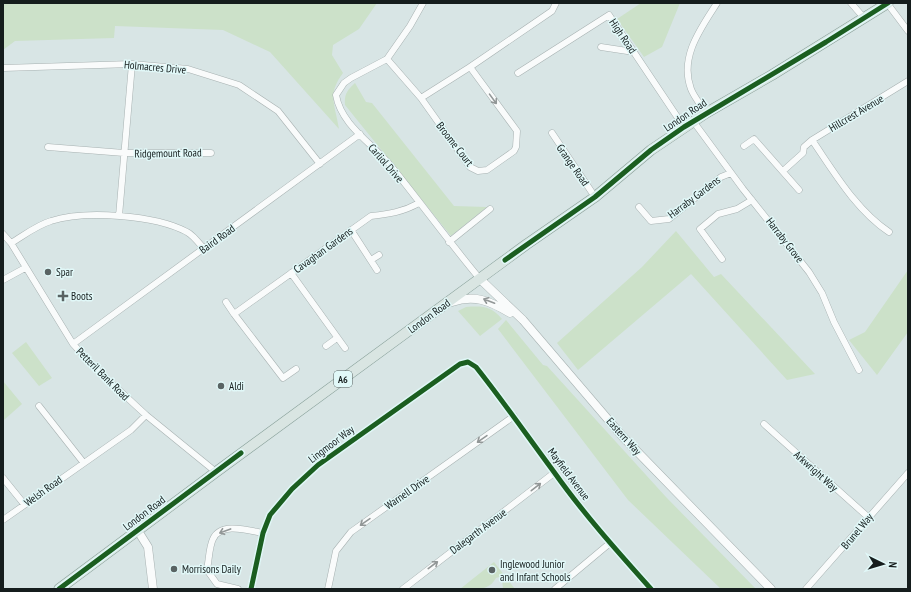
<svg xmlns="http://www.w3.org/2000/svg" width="911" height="592" font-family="'PT Sans Narrow',sans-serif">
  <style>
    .green { fill: #cce1c9 }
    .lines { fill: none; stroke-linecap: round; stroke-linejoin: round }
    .minor-casing { stroke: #a7b1b1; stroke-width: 7 }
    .tertiary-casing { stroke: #a7b1b1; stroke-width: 9 }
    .primary-casing { stroke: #88a09a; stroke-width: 11 }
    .minor { stroke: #f9fbfb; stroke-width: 6 }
    .tertiary { stroke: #f9fbfb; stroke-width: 8 }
    .primary { stroke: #d9e5e2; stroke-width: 10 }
    .cycleway-casing { stroke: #e1f8f8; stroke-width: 8 }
    .cycleway { stroke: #1b5e20; stroke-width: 5 }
    .oneway { stroke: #929797 }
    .poi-dot { fill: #596363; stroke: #e1f8f8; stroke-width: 1.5 }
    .labels { text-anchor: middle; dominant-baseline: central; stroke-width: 3; stroke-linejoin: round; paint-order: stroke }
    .shield { fill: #e1f8f8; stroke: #525f5f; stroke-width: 1 }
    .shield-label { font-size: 10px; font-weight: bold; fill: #151d1d }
    .street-label { font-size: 11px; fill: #151d1d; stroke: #e1f8f8 }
    .poi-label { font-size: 11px; fill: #151d1d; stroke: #e1f8f8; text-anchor: start }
  </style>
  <rect width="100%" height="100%" fill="#d8e5e5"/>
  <path class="green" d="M3 3H377L359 29 333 45 332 55 343 73C327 94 335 104 339 129L270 52 223 30 115 26 114 38 15 41 3 50Z
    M641 3H680L662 47 644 57 617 19Z
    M355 83 366 102 372 103 454 206 487 207 451 236 345 105C344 95 347 90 355 83Z
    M676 231 714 277 721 274 815 374 787 380 691 274 578 370 557 343 642 267Z
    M908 270V332L877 375 849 340 865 332Z
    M466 307C483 306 491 306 502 319L480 336 458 311Z
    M506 320 543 365 547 366 666 497 756 589H721L628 500 498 329Z
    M26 342 52 378 39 386 12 353Z
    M3 381 22 404 4 420 3 418Z
    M494 562 515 589H503L502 579 499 577 496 578C488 592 476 589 460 589Z"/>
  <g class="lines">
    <g class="minor-casing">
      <path id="minor" d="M423 3 410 26 387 59 421 98 470 167 478 171 487 170 514 151 516 147 517 131 470 67
        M851 3 864 18
        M887 3 908 31
        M601 47 634 52
        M387 59 351 78 344 83 336 95C341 125 373 144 391 166 421 203 449 242 480 279
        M3 68 132 64 188 69 239 85 278 111 320 164
        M518 73 609 15 684 127
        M421 98 470 67 552 11 556 3
        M706 113C701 105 694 97 691 89 679 57 701 28 717 3
        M693 121 743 189 809 272 822 293 834 322 859 370
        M552 133 595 197
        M812 140C834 172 856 210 889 232
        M744 146 754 139 799 190
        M48 147 124 153H211
        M783 171 803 153 804 147 812 140 908 81
        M639 207 651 221 669 219 721 177 731 173
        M119 216 132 64
        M351 230 377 270
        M3 234 11 243 73 344 94 367 146 415 216 472
        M449 242 490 209
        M11 243C23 236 37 225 51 221 85 210 155 215 187 232 193 235 199 243 204 249
        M722 259 700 229 718 214 737 209 752 200
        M371 260 379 255
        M291 273 345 348
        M3 280 25 268
        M226 302 234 314
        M73 344 360 134
        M326 346 337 338
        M296 369 283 378 234 314 371 216C389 214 403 212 419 203
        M39 406 83 462
        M764 424 868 517
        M3 478 24 504
        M3 520 131 430 146 415
        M238 589 217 584 207 570C209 560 209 547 213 539 221 521 250 531 263 533
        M251 589 263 533 270 515 292 489 318 465 460 364 468 362 476 367C503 401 528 437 554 472 583 513 617 551 651 589
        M328 589 336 551 351 532 514 416
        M403 589 554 473
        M555 589 610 543
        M806 589 908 473"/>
    </g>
    <g class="tertiary-casing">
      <path id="tertiary" d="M480 279 523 320 623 437 771 589
        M452 302C474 294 490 301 510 313
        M138 531 148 547 153 589"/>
    </g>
    <g class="primary-casing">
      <path id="primary" d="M59 589 216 472 527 244 595 197 651 150 706 113 772 75 888 3"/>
    </g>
    <use href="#minor" class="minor"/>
    <use href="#tertiary" class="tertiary"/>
    <use href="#primary" class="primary"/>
    <g class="cycleway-casing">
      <path id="cycleway" d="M505 260 595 197 651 150 684 127 826 42 888 3
        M59 589 241 453
        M251 589 263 533 270 515 292 489 318 465 460 364 468 362 476 367C503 401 528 437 554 472 583 513 617 551 651 589"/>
    </g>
    <use href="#cycleway" class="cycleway"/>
  </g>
  <defs><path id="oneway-shaft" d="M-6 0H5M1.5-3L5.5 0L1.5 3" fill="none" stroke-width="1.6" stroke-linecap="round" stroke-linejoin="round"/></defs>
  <g class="oneway">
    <use href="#oneway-shaft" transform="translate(493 99) rotate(54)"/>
    <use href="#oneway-shaft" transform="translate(489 301) rotate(-159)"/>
    <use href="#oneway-shaft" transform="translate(482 439) rotate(145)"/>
    <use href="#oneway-shaft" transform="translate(536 487) rotate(-38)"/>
    <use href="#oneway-shaft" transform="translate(365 522) rotate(145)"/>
    <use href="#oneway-shaft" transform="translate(225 531) rotate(160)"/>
    <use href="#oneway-shaft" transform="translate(433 565) rotate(-37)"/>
  </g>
  <g class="poi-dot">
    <circle cx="48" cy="272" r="4"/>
    <path d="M61 290h4v4h4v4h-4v4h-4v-4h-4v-4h4z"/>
    <circle cx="221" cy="386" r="4"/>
    <circle cx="174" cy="569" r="4"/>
    <circle cx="492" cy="570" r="4"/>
  </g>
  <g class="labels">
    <rect class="shield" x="334" y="371" width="18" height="16" rx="3"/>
    <g class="shield-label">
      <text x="343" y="379">A6</text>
    </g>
    <g class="street-label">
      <text transform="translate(623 36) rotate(56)">High Road</text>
      <text transform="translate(155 67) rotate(5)">Holmacres Drive</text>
      <text transform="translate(856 113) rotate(-31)">Hillcrest Avenue</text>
      <text transform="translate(685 115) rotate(-34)">London Road</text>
      <text transform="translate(455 144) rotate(52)">Broome Court</text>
      <text transform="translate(168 153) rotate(-1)">Ridgemount Road</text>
      <text transform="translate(386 163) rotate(49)">Carliol Drive</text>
      <text transform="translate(573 165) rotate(55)">Grange Road</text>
      <text transform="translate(694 197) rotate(-37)">Harraby Gardens</text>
      <text transform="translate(217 239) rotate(-36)">Baird Road</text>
      <text transform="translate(785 240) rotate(52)">Harraby Grove</text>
      <text transform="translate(323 250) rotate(-36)">Cavaghan Gardens</text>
      <text transform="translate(429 316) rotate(-36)">London Road</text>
      <text transform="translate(103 374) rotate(45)">Petteril Bank Road</text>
      <text transform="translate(624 436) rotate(48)">Eastern Way</text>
      <text transform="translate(331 444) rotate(-37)">Lingmoor Way</text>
      <text transform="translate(816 471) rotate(42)">Arkwright Way</text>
      <text transform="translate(569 474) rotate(53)">Mayfield Avenue</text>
      <text transform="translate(43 491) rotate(-36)">Welsh Road</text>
      <text transform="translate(407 492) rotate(-35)">Warnell Drive</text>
      <text transform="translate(144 513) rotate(-37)">London Road</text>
      <text transform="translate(478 531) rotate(-37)">Dalegarth Avenue</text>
      <text transform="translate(857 531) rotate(-50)">Brunel Way</text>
    </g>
    <g class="poi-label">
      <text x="56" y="272">Spar</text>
      <text x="71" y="296">Boots</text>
      <text x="229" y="386">Aldi</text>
      <text x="500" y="564">Inglewood Junior<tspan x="500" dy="13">and Infant Schools</tspan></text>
      <text x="182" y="569">Morrisons Daily</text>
    </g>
  </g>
  <rect width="911" height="592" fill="none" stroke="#151d1d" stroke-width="8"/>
  <g transform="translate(883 564) rotate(95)" stroke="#e1f8f8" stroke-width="3" paint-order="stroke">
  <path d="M0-3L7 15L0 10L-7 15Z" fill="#151d1d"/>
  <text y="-6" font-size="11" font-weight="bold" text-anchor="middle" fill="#151d1d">N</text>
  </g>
</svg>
